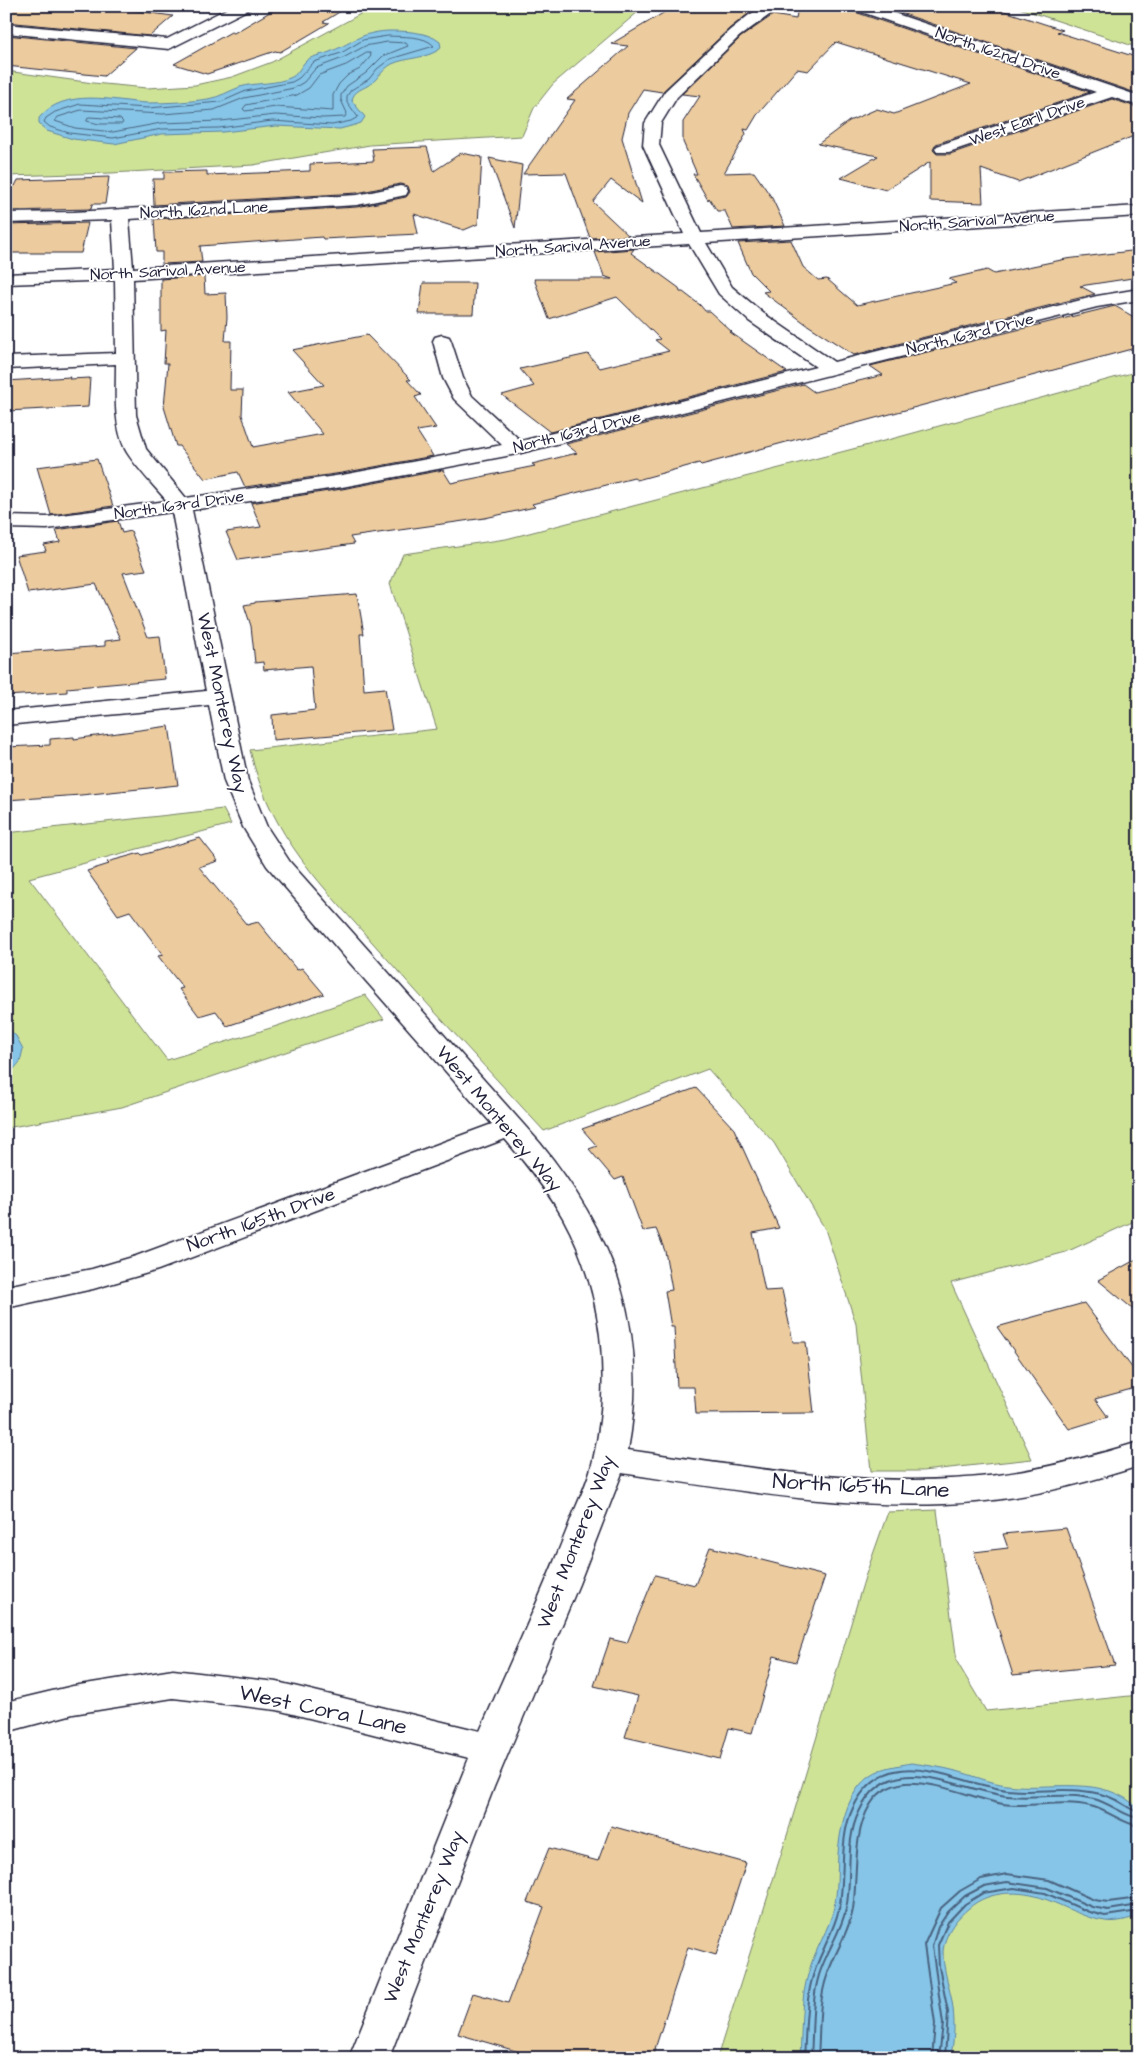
<svg xmlns="http://www.w3.org/2000/svg" width="1145" height="2064" font-family="'Architects Daughter',sans-serif">
  <style>
    .green { fill: #cfe397; stroke: #788269 }
    .water { fill: #86c5e7; stroke: #5e84a2 }
    .lines { fill: none; stroke-linecap: round; stroke-linejoin: round }
    .shore-far1 { stroke: #4a6380; stroke-width: 1 }
    .shore { stroke: #4a6380; stroke-width: 2 }
    .building { fill: #eccb9e; stroke: #22223b }
    .minor-casing { stroke: #22223b; stroke-width: 3 }
    .minor { fill: #fff; fill-rule: evenodd }
    .labels { text-anchor: middle; dominant-baseline: central; stroke-width: 4; stroke-linejoin: round; paint-order: stroke }
    .far-street-label { font-size: 16px; fill: #22223b; stroke: #fff }
    .street-label { font-size: 19px; fill: #22223b; stroke: #fff }
    .near-street-label { font-size: 22px; fill: #22223b; stroke: #fff }
  </style>
  <rect width="100%" height="100%" fill="#fff"/>
  <filter id="ink" filterUnits="userSpaceOnUse"><feTurbulence type="fractalNoise" baseFrequency=".02" numOctaves="2"/><feDisplacementMap in="SourceGraphic" scale="10" xChannelSelector="R" yChannelSelector="G"/><feConvolveMatrix kernelMatrix="1 2 1 2 8 2 1 2 1" color-interpolation-filters="sRGB"/></filter>
  <g filter="url(#ink)">
    <path class="green" d="M375 6H645L553 84 534 108 522 136 370 145 253 165 111 173 6 176V71L93 83 147 88 195 85 232 77 272 62Z
      M1013 6H1139V48Z
      M1139 371V1219L1066 1252 951 1283 1032 1459 922 1471H871L856 1324 825 1229 774 1143 708 1069 544 1131C489 1071 434 1012 380 951 323 886 270 837 250 750L437 729 390 584 403 554 506 539 899 437Z
      M223 809 231 824 29 878 167 1060 277 1026 365 995 384 1019 122 1107 6 1128V833Z
      M937 1510 957 1662 986 1711 1139 1695V2058H717L789 1829 865 1577 888 1512Z"/>
    <path class="water" d="M388 31C404 31 427 31 440 42L441 48C428 59 407 57 392 64 383 69 379 77 372 83 364 89 353 90 352 101L365 117 361 123 355 125 340 129 276 126 223 132 162 134 114 144 73 139 47 131 39 124V118C64 87 114 101 147 103 168 103 188 102 208 99 220 97 229 91 240 87 257 82 276 85 292 77 299 73 301 65 307 60 314 55 324 55 332 51 356 41 359 33 388 31Z
      M6 1027 16 1036 23 1049 20 1062 6 1078Z
      M911 1763C926 1765 941 1767 956 1771 973 1775 990 1783 1007 1785 1050 1791 1103 1773 1139 1809V1916C1128 1919 1117 1923 1105 1921 1083 1918 1065 1906 1045 1899 1021 1890 989 1890 969 1908 957 1918 948 1929 944 1945 940 1959 949 1986 952 2001 955 2020 955 2040 950 2058H800C802 2029 800 1999 809 1971 815 1949 829 1930 834 1907 838 1890 837 1871 838 1854 840 1828 847 1791 871 1775 883 1767 897 1766 911 1763Z"/>
    <g class="lines">
      <path class="shore-far1" d="M388 36C402 37 425 35 434 46L390 59 377 69 369 79 351 90 347 96V102L358 117 351 121 332 125 272 121 219 128 162 129 113 138 69 133 50 127 44 122 46 118 55 112 80 104 148 108 221 102 246 91 292 82 299 78 314 62 341 53 363 40Z
        M388 42 406 43 408 46 383 56 366 73 347 86 341 95V100L347 113 345 117 323 118 275 115 221 121 161 123 113 132 75 128 55 121 58 117 81 110 163 114 214 110 244 98 294 88 304 82 316 68 343 58 365 46Z
        M367 53H370L371 56 360 69 348 75 339 84 333 95V111L276 107 245 111 243 109 246 105 297 95 309 88 319 75 346 65Z
        M89 117 120 119 123 122 122 124H99L87 121Z"/>
      <path class="shore" d="M804 2058C806 2033 805 2007 811 1983 817 1957 833 1935 839 1909 846 1876 838 1839 853 1808 887 1738 952 1783 1007 1790 1033 1793 1058 1788 1083 1791 1094 1792 1106 1795 1116 1800 1124 1804 1130 1810 1139 1812
        M811 2058C813 2031 811 2002 819 1975 826 1952 841 1932 846 1909 853 1877 844 1842 859 1812 890 1746 956 1790 1007 1796 1036 1799 1066 1792 1094 1799 1110 1803 1126 1817 1139 1818
        M818 2058C820 2031 818 2002 827 1976 834 1953 849 1933 853 1909 858 1876 852 1835 870 1805 898 1759 965 1798 1003 1804 1032 1808 1062 1799 1090 1806 1108 1810 1121 1823 1139 1826
        M932 2058 935 2024 924 1945 941 1908 960 1891 981 1879 1007 1874 1049 1880 1094 1900 1108 1902 1139 1898
        M939 2058 943 2024 932 1946 938 1927 948 1912 965 1896 984 1886 1007 1882 1047 1888 1092 1907 1108 1910 1139 1905
        M945 2058 948 2012 939 1967 938 1945 948 1922 965 1904 983 1893 1014 1888 1045 1893 1089 1912 1105 1916 1139 1911"/>
    </g>
    <path class="building" d="M6 6H126L123 9 173 16 150 36 6 22Z
      M280 6H349L323 22 329 23 280 52 275 51 207 74 174 64 231 32 234 33Z
      M675 6H726L752 11 729 29 662 92 643 89 628 113 622 138 642 203 611 180 593 202 629 236 590 238 566 173 523 174 575 100 567 99 628 46 611 44Z
      M798 6H849L852 11 1090 92 936 144 933 150 937 154H950L1112 99 1139 108V134L1018 182 981 169 983 203 930 201V162L886 190 841 178 878 156 818 144 849 121 877 109 894 114 971 84 836 42 808 71 797 69 757 115 748 130 744 129 746 134 724 173 754 172 772 198 785 226 733 229 725 211H717L709 198 708 200 693 174H697L683 142V122L700 96 682 94 741 37 773 15 796 19Z
      M880 6H989L1063 30 1057 32 1139 58V94Z
      M6 35 136 48 104 76 6 66Z
      M427 147 434 171 461 153 482 157 478 224 464 230 414 214 418 234 323 239 322 237 200 246 202 262 162 264V252H156L154 219 357 207 406 197 410 192 408 186 400 184 357 193 154 205 153 179H164V172L207 171V175L310 171V164L374 161 372 149Z
      M489 158 522 165 515 228Z
      M109 177 105 204H92L91 209 6 211V185L15 186 18 180Z
      M88 223 81 253H6V225Z
      M791 240 803 267 818 280 827 279 857 305 956 283 949 279 987 270 994 274 1066 259 1139 250V277L1080 286 1095 294 854 355 806 324 763 292 769 291 751 273 738 243Z
      M634 249 631 253 679 288 680 292H683L700 305 705 311H709L732 332H730L787 372 550 432 502 395 534 386 520 369 588 354 600 368 669 351 655 340 660 339 617 297 549 319 534 279H612L604 276 595 252Z
      M204 276 205 294 226 293 227 317 225 341H231L230 390H243L242 415 253 447 323 434 288 392 324 385 292 350 367 335 411 380H407L421 395 415 397 436 428 417 431 433 456 342 473 245 487 238 472 205 479 179 446H176L164 407 168 363H164L166 330 161 331V279Z
      M423 283H475L473 314H419Z
      M1115 306 1139 320V347L701 465 699 463 637 480 634 478 532 504 535 507 485 518 350 537 354 544 238 560 226 532 261 527 251 503 342 489 443 470 451 483 535 466 532 464 577 453 566 444 803 384 814 392 883 375 870 366Z
      M70 377 69 379 90 378 88 407 6 411V381Z
      M97 459 113 506 51 515 37 467Z
      M118 521 122 533 131 531 146 570 123 573 148 637 160 636 165 679 67 688V692L6 696V653L105 646V641L121 639 96 584 28 593 16 555 46 551 44 545 60 542 56 530Z
      M357 594 364 634H360L364 690 385 688 392 730 273 740 272 715 315 710 311 666 264 670 263 662 255 663 251 626 244 605 255 603V602Z
      M169 726 178 785 81 795 6 800V747L50 745V739L74 737V739Z
      M200 838 218 861 199 867 247 925 258 922 297 970 302 968 324 994 227 1026 216 1011 199 1016 179 989 183 988 158 956 163 955 130 911 118 915 87 871 109 864 107 862 140 853 142 855Z
      M696 1088 734 1129 779 1228 753 1233 765 1291 782 1290 793 1342H806L814 1413 696 1414 694 1387H677L674 1327H671L665 1291 672 1290 665 1251 656 1229 643 1231 623 1177 615 1180 589 1149 597 1146 582 1129Z
      M1139 1258V1314L1098 1280Z
      M1084 1303 1139 1377V1387L1095 1399 1108 1417 1069 1429 997 1327Z
      M1066 1528 1115 1665 1013 1675 974 1552 1008 1548 1003 1534Z
      M710 1547 825 1576 796 1662 774 1656 752 1733 729 1728 720 1759 625 1737 638 1696 594 1686 610 1639 627 1643 655 1575 695 1585Z
      M611 1826 746 1863 716 1955 688 1947 652 2058H540L458 2034 473 1993 508 2003 544 1907 527 1902 549 1848 598 1861Z"/>
    <g class="lines">
      <g class="minor-casing">
        <path id="minor" d="M232 6H251L249 9 169 49 6 33V24L167 39Z
          M764 6H782L740 36 677 97 661 123 659 145 701 233 1139 206V216L706 243 732 287 763 313 834 362 1097 296 1139 289V300L1097 307 517 454 342 487 192 510 248 781 267 827 290 862 540 1143C615 1235 650 1331 628 1450 750 1468 875 1490 998 1475 1046 1469 1093 1456 1139 1442V1466C1086 1483 1032 1497 976 1502 858 1512 739 1491 622 1473L579 1584 494 1787 389 2058H349L469 1758 277 1710 173 1698 73 1714 6 1732V1702L73 1686 173 1670 277 1682 480 1731C510 1663 541 1596 568 1527 576 1505 588 1483 593 1460 612 1380 603 1291 563 1218 547 1190 526 1164 505 1139L158 1270 93 1289 6 1308V1286L92 1269 136 1256 492 1124 343 955 267 866 243 827 224 781 209 705 6 725V711L206 691 172 512 47 529 6 528V516L47 517 167 501C155 487 133 464 125 449 113 422 116 393 116 364L6 369V357L116 353 115 280 6 284V274L115 269 112 220 6 223V213L74 212 357 195 400 186 406 187 408 191 406 195 357 205 129 219 133 268 684 234 643 145 645 123 665 91 730 30 749 15ZM689 244 719 294 749 321 816 367 521 441 472 396 463 378 451 341 449 337 442 335 435 337 433 341 443 378 454 399 502 445 342 475 186 498 146 449 136 415 133 279Z
          M851 6H873L1139 96V106L1112 97 949 152H937L935 149 937 146 1096 92 853 9Z"/>
      </g>
      <use href="#minor" class="minor"/>
    </g>
  </g>
  <g class="labels">
    <g class="far-street-label">
      <text transform="translate(998 53) rotate(19)">North 162nd Drive</text>
      <text transform="translate(1027 121) rotate(-19)">West Earll Drive</text>
      <text transform="translate(204 210) rotate(-3)">North 162nd Lane</text>
      <text transform="translate(977 221) rotate(-4)">North Sarival Avenue</text>
      <text transform="translate(573 246) rotate(-4)">North Sarival Avenue</text>
      <text transform="translate(168 271) rotate(-3)">North Sarival Avenue</text>
      <text transform="translate(970 334) rotate(-14)">North 163rd Drive</text>
      <text transform="translate(577 432) rotate(-14)">North 163rd Drive</text>
      <text transform="translate(179 505) rotate(-8)">North 163rd Drive</text>
    </g>
    <g class="street-label">
      <text transform="translate(222 703) rotate(78)">West Monterey Way</text>
      <text transform="translate(499 1119) rotate(50)">West Monterey Way</text>
      <text transform="translate(261 1220) rotate(-20)">North 165th Drive</text>
      <text transform="translate(576 1542) rotate(-69)">West Monterey Way</text>
      <text transform="translate(424 1917) rotate(-68)">West Monterey Way</text>
    </g>
    <g class="near-street-label">
      <text transform="translate(861 1486) rotate(3)">North 165th Lane</text>
      <text transform="translate(323 1710) rotate(12)">West Cora Lane</text>
    </g>
  </g>
  <rect width="1145" height="2064" fill="none" stroke="#fff" stroke-width="25"/>
  <rect x="12" y="12" width="1120" height="2039" fill="none" stroke="#22223b" stroke-width="2" filter="url(#ink)"/>
</svg>
